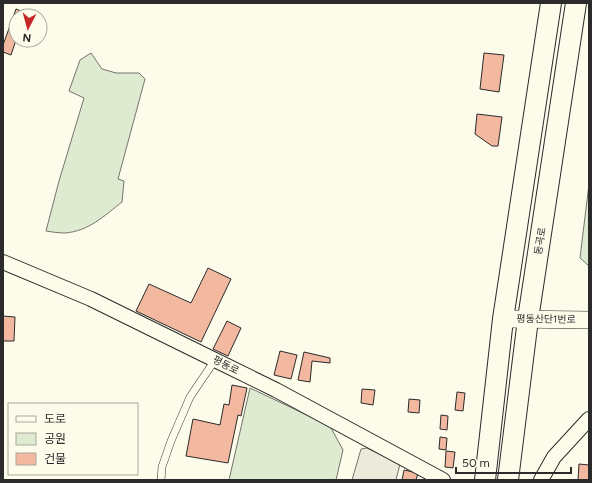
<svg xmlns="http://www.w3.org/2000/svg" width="592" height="483" font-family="Figtree,'Noto Sans KR',sans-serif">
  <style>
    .green { fill: #deebd1; stroke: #74746e }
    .parking { fill: #eceadb; stroke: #74746e }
    .building { fill: #f2b8a0; stroke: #2b2b2b }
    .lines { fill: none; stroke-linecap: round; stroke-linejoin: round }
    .service-casing { stroke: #2b2b2b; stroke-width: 8 }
    .minor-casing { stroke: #2b2b2b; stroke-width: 16 }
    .tertiary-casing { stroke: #2b2b2b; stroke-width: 18 }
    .secondary-casing { stroke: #2b2b2b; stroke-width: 22 }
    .service { stroke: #fdfbea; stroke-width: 7 }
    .minor { stroke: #fdfbea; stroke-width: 14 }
    .tertiary { stroke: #fdfbea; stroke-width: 17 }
    .secondary { stroke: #fdfbea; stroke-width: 20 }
    .labels { text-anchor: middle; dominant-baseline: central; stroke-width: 3; stroke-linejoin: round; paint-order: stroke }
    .street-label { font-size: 10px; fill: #2b2b2b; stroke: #fdfbea }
  </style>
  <rect width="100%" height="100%" fill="#fdfbea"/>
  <path class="green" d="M91 53 102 69 116 73H139L145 79 118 179 124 181 122 202C104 216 89 231 65 233 59 233 52 232 46 231L59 181 84 98 69 91 80 60Z
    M589 184V266L580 258Z
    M250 388 330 426 343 450 336 480H229Z"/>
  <path class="parking" d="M367 448 400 464 396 480H352L361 449Z"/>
  <path class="building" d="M16 9 26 13V16H16V40L11 55 3 52V45Z
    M484 53 504 55 499 92 480 89Z
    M477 114 502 117 498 146H492L475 134Z
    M208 268 231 279 201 342 136 311 149 284 191 303Z
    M3 316 15 317 14 341H3Z
    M227 321 241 328 228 356 213 349Z
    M280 351 297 355 291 379 274 375Z
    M304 352 330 358V363L312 361 310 382 298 380Z
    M232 385 247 388 241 416 238 415 228 463 186 456 193 419 220 425 224 404 229 405Z
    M362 389 375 390 373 405 361 403Z
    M457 392 465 393 463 411 455 410Z
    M409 399 420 400 419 413 408 412Z
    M441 415 448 416 447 430 440 429Z
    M440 437 447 438 446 450 439 449Z
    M446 451 455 452 453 468 445 467Z
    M579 464 589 465V480H578Z
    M404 470 418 473 416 480H402Z"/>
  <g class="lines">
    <g class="service-casing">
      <path id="service" d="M161 480 162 467 171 441 190 397 215 360"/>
    </g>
    <g class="minor-casing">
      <path id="minor" d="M3 262 91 299 215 360 276 390 443 480
        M541 480 554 457 589 419"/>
    </g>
    <g class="tertiary-casing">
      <path id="tertiary" d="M503 319 589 320"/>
    </g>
    <g class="secondary-casing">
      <path id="secondary" d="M485 480 503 319 551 3
        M508 480 528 319 576 3"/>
    </g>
    <use href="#service" class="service"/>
    <use href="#minor" class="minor"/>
    <use href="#tertiary" class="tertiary"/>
    <use href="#secondary" class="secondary"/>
  </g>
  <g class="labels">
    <g class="street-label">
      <text transform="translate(540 241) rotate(-81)">동곡로</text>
      <text transform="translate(546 319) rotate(1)">평동산단1번로</text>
      <text transform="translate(226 365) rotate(27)">평동로</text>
    </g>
  </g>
  <rect width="592" height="483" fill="none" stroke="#2b2b2b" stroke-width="8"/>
  <rect x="8" y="403" width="130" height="72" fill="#fdfbea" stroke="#a9a89e"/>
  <rect x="16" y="416" width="20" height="6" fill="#fdfbea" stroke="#a9a89e"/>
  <text x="44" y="423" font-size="12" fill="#2b2b2b">도로</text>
  <rect x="16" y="433" width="20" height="12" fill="#deebd1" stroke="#a9a89e"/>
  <text x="44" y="443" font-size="12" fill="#2b2b2b">공원</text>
  <rect x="16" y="453" width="20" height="12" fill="#f2b8a0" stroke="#a9a89e"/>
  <text x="44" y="463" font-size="12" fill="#2b2b2b">건물</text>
  <g transform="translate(28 28) rotate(186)"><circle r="19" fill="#fdfbea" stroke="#a9a89e"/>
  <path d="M0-3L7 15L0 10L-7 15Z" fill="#c62828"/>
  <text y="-6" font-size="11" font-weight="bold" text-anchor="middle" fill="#2b2b2b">N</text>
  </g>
  <path d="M456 467v6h115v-6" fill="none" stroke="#2b2b2b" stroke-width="2"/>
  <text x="462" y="467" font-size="12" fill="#2b2b2b" stroke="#fdfbea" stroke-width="3" paint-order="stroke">50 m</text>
</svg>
